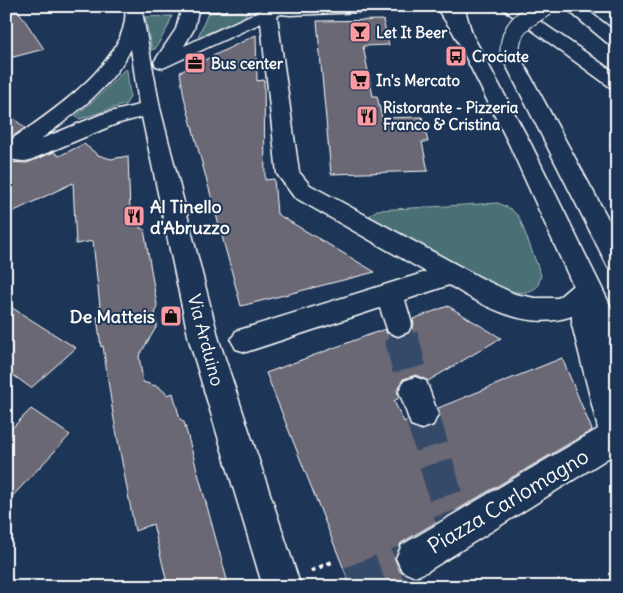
<svg xmlns="http://www.w3.org/2000/svg" width="623" height="593" font-family="Delius,sans-serif">
  <style>
    .green { fill: #4a7074; stroke: #a4b8ba }
    .building { fill: #6a6774; stroke: #fff }
    .lines { fill: none; stroke-linecap: round; stroke-linejoin: round }
    .minor-tunnel-far1 { stroke: #344968; stroke-width: 25; stroke-dasharray: 25 12; stroke-linecap: butt }
    .minor-tunnel { stroke: #344968; stroke-width: 34; stroke-dasharray: 34 17; stroke-linecap: butt }
    .minor-casing { stroke: #fff; stroke-width: 3 }
    .major-casing { stroke: #fff; stroke-width: 3 }
    .path { stroke: #fff; stroke-width: 4; stroke-dasharray: 4.5 4.5; stroke-linecap: butt }
    .minor { fill: #1d3557; fill-rule: evenodd }
    .major { fill: #1d3557; fill-rule: evenodd }
    .major-bridge-casing { stroke: #fff; stroke-width: 21; stroke-linecap: butt }
    .major-bridge { stroke: #1d3557; stroke-width: 19 }
    .labels { text-anchor: middle; dominant-baseline: central; stroke-width: 4; stroke-linejoin: round; paint-order: stroke }
    .far-poi-label { font-size: 15px; font-weight: bold; fill: #fff; stroke: #1d3557; text-anchor: start }
    .poi-label { font-size: 18px; font-weight: bold; fill: #fff; stroke: #1d3557; text-anchor: start }
    .street-label { font-size: 18px; fill: #fff; stroke: #1d3557 }
    .near-street-label { font-size: 21px; fill: #fff; stroke: #1d3557 }
  </style>
  <rect width="100%" height="100%" fill="#1d3557"/>
  <filter id="ink" filterUnits="userSpaceOnUse"><feTurbulence type="fractalNoise" baseFrequency=".02" numOctaves="2"/><feDisplacementMap in="SourceGraphic" scale="10" xChannelSelector="R" yChannelSelector="G"/><feConvolveMatrix kernelMatrix="1 2 1 2 8 2 1 2 1" color-interpolation-filters="sRGB"/></filter>
  <g filter="url(#ink)">
    <path class="green" d="M242 11 247 13 244 18 198 37 208 13Z
      M172 16 168 27 155 49 152 50 145 17Z
      M125 69 127 70 130 97 126 104 80 119 76 116 102 93Z
      M498 203 511 209 519 217 541 275 538 286C526 297 511 292 498 286L371 218 370 215 377 210Z"/>
    <path class="building" d="M6 6H15L44 49 6 59Z
      M383 20 389 45 363 46 373 96H377L382 118 422 117 428 142H422L428 171 331 174 317 21Z
      M256 35 257 81 264 80 265 180 274 179 277 214 375 272 241 306 184 97 180 72Z
      M6 112 25 128 6 141Z
      M84 144 98 155 111 159 128 156 130 211 137 210 140 228 144 229 157 305 155 316 157 326 139 356 143 382 159 387 168 395 173 393 180 419 184 422 229 587H168L153 524 135 531 113 414 103 346 101 347 97 317 101 316 93 241 76 244 73 183 6 215V162L27 163 54 152 59 156Z
      M6 304 76 348 31 388 6 370Z
      M448 306 501 338 428 381 416 375 403 379 397 390 399 398 394 401 404 422 407 420 410 427 421 431 434 427 440 415 438 408 562 358 592 430 401 543 394 557 400 572 414 579 420 577 423 587H351L266 373 385 329 387 334 399 338 410 333 414 325 413 319Z
      M31 409 70 435 6 503V434Z"/>
    <g class="lines">
      <path class="minor-tunnel-far1" d="M398 324 401 337"/>
      <path class="minor-tunnel" d="M401 336 415 391
        M422 414 456 532
        M350 584 415 558"/>
      <g class="minor-casing">
        <path id="minor" d="M125 6H141L160 108 219 340 301 587H263L189 340 142 117 116 124 30 160C20 163 15 158 6 160V143C45 117 133 60 125 6ZM131 49 139 105 102 114 41 139C75 114 112 87 131 49Z
          M143 6H228L226 10 198 11 194 29 184 46 261 10 255 6H393L391 10 385 11 290 15 281 14 277 16 299 172 310 185 485 280 515 294 535 298H558L578 281 588 278 598 281 602 289 600 325 617 381V454L614 453 613 455 428 571 415 577 402 571 396 558 402 545 598 429 572 325V316C528 331 486 308 449 285L405 300 412 324 408 332 398 336 388 332 380 308 246 352 236 349 231 340 236 331 426 272 294 197 277 174 261 23 163 68 156 66 154 62 176 29 181 11 145 10Z
          M435 6H452L472 34 469 38 463 39 457 38Z
          M563 6H582L617 33V47L611 46Z
          M415 377 426 381 438 414 433 425 422 429 411 425 399 391 404 381Z"/>
      </g>
      <g class="major-casing">
        <path id="major" d="M448 6H464L472 34 531 144 617 319V363L607 359 602 350 509 144 454 34Z
          M499 6H518L617 74V89L610 87Z
          M510 49 517 51 519 55 617 235V270L608 267 501 55 503 51Z"/>
      </g>
      <path class="path" d="M311 571 332 562
        M344 587 350 584"/>
      <use href="#minor" class="minor"/>
      <use href="#major" class="major"/>
      <g class="major-bridge-casing">
        <path id="major-bridge" d="M510 55C508 28 525 17 547 6"/>
      </g>
      <use href="#major-bridge" class="major-bridge"/>
    </g>
  </g>
  <defs>
    <g id="bar-square" transform="scale(1.125)"><rect x="-9" y="-9" width="18" height="18" rx="4" fill="#ff9aa2" stroke="#1d3557"/><path d="M-6-5H6L.8 .8V4.5H3.5V6h-7V4.5H-.8V.8Z" fill="#111"/></g>
    <g id="bus-square" transform="scale(1.125)"><rect x="-9" y="-9" width="18" height="18" rx="4" fill="#ff9aa2" stroke="#1d3557"/><path d="M-5-6H5V4H4V6H2V4H-2V6H-4V4H-5ZM-3.5-4V0h7V-4ZM-3.5 1.2v1.5H-2V1.2ZM2 1.2v1.5H3.5V1.2Z" fill="#111"/></g>
    <g id="office-square" transform="scale(1.125)"><rect x="-9" y="-9" width="18" height="18" rx="4" fill="#ff9aa2" stroke="#1d3557"/><path d="M-6-3h4V-5.5h4V-3h4V5H-6ZM-1-4.5V-3h2v-1.5ZM-6 0V1H6V0Z" fill="#111"/></g>
    <g id="supermarket-square" transform="scale(1.125)"><rect x="-9" y="-9" width="18" height="18" rx="4" fill="#ff9aa2" stroke="#1d3557"/><path d="M-6-5.5h2.5l.6 2H6L4.5 2H-2.5L-4.4-4H-6ZM-1.5 3.2a1.3 1.3 0 1 0 .1 0ZM3 3.2a1.3 1.3 0 1 0 .1 0Z" fill="#111"/></g>
    <g id="restaurant-square" transform="scale(1.125)"><rect x="-9" y="-9" width="18" height="18" rx="4" fill="#ff9aa2" stroke="#1d3557"/><path d="M-5-6h1v4h1v-4h1v4h1v-4h1v5L-1.5 .5V6h-2V.5L-5-1ZM5-6V6H3V1.5H1.5Q1.5-4 5-6Z" fill="#111"/></g>
    <g id="shop-square" transform="scale(1.125)"><rect x="-9" y="-9" width="18" height="18" rx="4" fill="#ff9aa2" stroke="#1d3557"/><path d="M-5-2.5h2.3a2.7 3.5 0 0 1 5.4 0H5L5.5 6h-11ZM-1.5-2.5h3a1.5 2.3 0 0 0-3 0Z" fill="#111"/></g>
  </defs>
  <g fill-rule="evenodd">
    <use href="#bar-square" x="360" y="32"/>
    <use href="#bus-square" x="456" y="56"/>
    <use href="#office-square" x="195" y="63"/>
    <use href="#supermarket-square" x="360" y="80"/>
    <use href="#restaurant-square" x="367" y="116"/>
    <use href="#restaurant-square" x="134" y="216"/>
    <use href="#shop-square" x="171" y="316"/>
  </g>
  <g class="labels">
    <g class="far-poi-label">
      <text x="376" y="32">Let It Beer</text>
      <text x="472" y="56">Crociate</text>
      <text x="211" y="63">Bus center</text>
      <text x="376" y="80">In's Mercato</text>
      <text x="383" y="107">Ristorante - Pizzeria<tspan x="383" dy="17">Franco &amp; Cristina</tspan></text>
    </g>
    <g class="poi-label">
      <text x="150" y="206">Al Tinello<tspan x="150" dy="21">d'Abruzzo</tspan></text>
      <text x="155" y="316" text-anchor="end">De Matteis</text>
    </g>
    <g class="street-label">
      <text transform="translate(206 340) rotate(75)">Via Arduino</text>
    </g>
    <g class="near-street-label">
      <text transform="translate(508 501) rotate(-31)">Piazza Carlomagno</text>
    </g>
  </g>
  <rect width="623" height="593" fill="none" stroke="#1d3557" stroke-width="25"/>
  <rect x="12" y="12" width="598" height="568" fill="none" stroke="#fff" stroke-width="2" filter="url(#ink)"/>
</svg>
